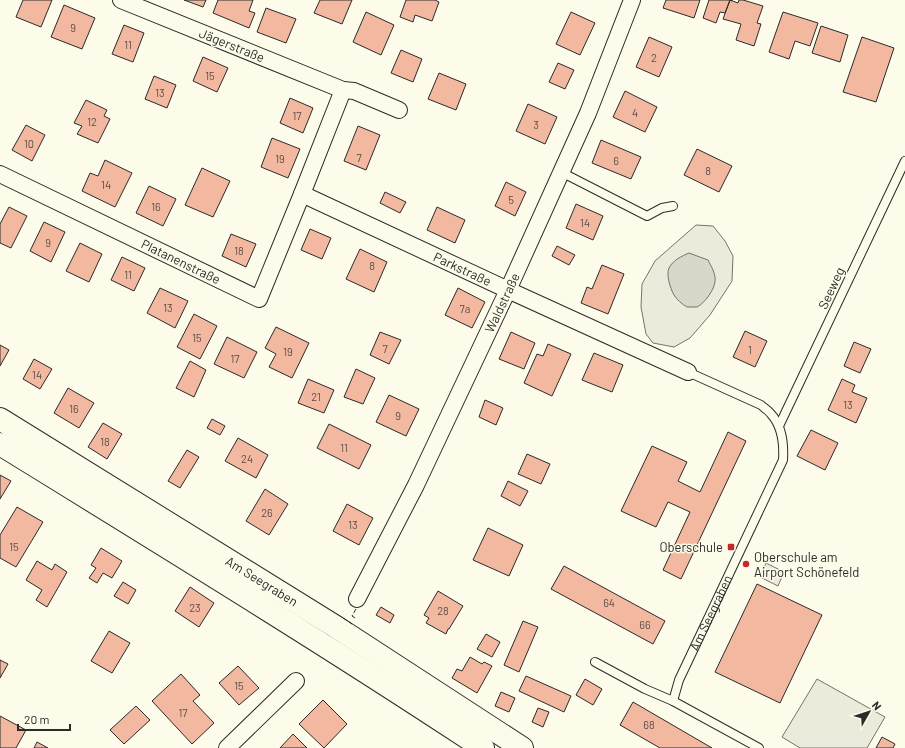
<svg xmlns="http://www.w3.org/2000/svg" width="905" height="748" font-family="Barlow,sans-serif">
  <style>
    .green { fill: #ecebdb; stroke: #74746e }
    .water { fill: #d8d7c9; stroke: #74746e }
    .building { fill: #f2b8a0; stroke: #2b2b2b }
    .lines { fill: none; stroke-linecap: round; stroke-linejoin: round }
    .service-casing { stroke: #2b2b2b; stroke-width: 10 }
    .minor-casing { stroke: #2b2b2b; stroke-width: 18 }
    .primary-casing { stroke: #2b2b2b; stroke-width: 24 }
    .service { stroke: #fdfbea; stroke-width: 8 }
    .minor { stroke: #fdfbea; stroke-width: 16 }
    .primary { stroke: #fdfbea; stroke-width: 22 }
    .fence { stroke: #2b2b2b; stroke-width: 1; stroke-dasharray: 5 2; stroke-linecap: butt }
    .poi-dot { fill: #c62828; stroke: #fdfbea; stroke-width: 1.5 }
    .labels { text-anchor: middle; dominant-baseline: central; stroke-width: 3; stroke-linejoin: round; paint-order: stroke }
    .number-label { font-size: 11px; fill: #5d4e48 }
    .street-label { font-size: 13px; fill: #2b2b2b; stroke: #fdfbea }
    .poi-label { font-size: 13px; fill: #2b2b2b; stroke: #fdfbea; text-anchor: end }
  </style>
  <rect width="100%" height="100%" fill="#fdfbea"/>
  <path class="green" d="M696 225 713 226 725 241 733 256 732 281 710 315 690 338 674 347 653 343 646 334 641 307 642 284 655 261Z
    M766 563 784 572 778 586 760 577Z
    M817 679 885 717 867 748H800L782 737Z"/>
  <path class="water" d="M689 253 708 260C711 266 716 274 715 281 715 289 704 304 697 307 694 307 690 307 687 307 682 304 677 300 674 295 670 288 666 274 669 268 673 260 682 256 689 253Z"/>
  <path class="building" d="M23 0H52L41 27 16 17Z
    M184 0H206L203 7Z
    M218 0H253L249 11 255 13 249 28 213 13Z
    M320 0H352L342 24 314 13Z
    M406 0H435L439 2 432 21 415 15 413 22 400 17Z
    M666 0H700L694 18 663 8Z
    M709 0H732V1L730 0 725 13 720 12 716 23 703 18Z
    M730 0 738 3 739 0H743L763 6 757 23 761 24 754 46 736 40 741 24 723 19Z
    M64 5 95 18 82 49 51 37Z
    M266 8 296 19 286 43 257 32Z
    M366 12 394 25 381 55 353 42Z
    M571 12 595 23 580 55 556 44Z
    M783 12 818 23 810 46 795 41 789 59 769 52Z
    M124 25 144 33 133 62 112 54Z
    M821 26 848 35 840 62 812 53Z
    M649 37 672 47 659 77 636 67Z
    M862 37 894 48 876 102 843 92Z
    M401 50 422 59 413 82 391 73Z
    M203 57 228 68 217 92 193 81Z
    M558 63 574 70 565 89 549 82Z
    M439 73 466 84 456 110 428 99Z
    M154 76 176 85 167 108 145 99Z
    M625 91 657 107 645 132 613 117Z
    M290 98 313 108 303 133 280 123Z
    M86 100 107 110 104 116 110 119 98 143 77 134 82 126 74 123Z
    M528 104 557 117 545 144 516 131Z
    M26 125 45 135 32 161 12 150Z
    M358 126 380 135 366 170 344 161Z
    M272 138 300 149 288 178 261 167Z
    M601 140 641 157 631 179 592 163Z
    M697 149 732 166 719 192 684 175Z
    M105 160 132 173 115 207 82 191 90 173 98 176Z
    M202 168 230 181 213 217 185 205Z
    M506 182 526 192 515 216 495 206Z
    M149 186 176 199 163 226 136 213Z
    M385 192 406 202 400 213 380 203Z
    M576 204 603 216 593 240 566 228Z
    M9 207 27 216 11 248 0 243V224Z
    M437 207 465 220 455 243 427 230Z
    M44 222 65 232 51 262 30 251Z
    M310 229 331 238 322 259 301 250Z
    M231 234 256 244 246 267 222 256Z
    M80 243 102 254 89 282 66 271Z
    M557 246 575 255 569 265 552 256Z
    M360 249 387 262 374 292 346 279Z
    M122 257 145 268 134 291 111 280Z
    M602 265 624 274 608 314 581 303 587 287 592 289Z
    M160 288 188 301 175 328 147 313Z
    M458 288 485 302 472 328 445 315Z
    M194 314 217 326 200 359 177 347Z
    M276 327 309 343 292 378 269 367 276 354 265 348Z
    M745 331 767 341 755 367 733 357Z
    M380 332 401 340 389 364 370 355Z
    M511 332 535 343 524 369 499 359Z
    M227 337 257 352 244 378 214 364Z
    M854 342 871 349 860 373 844 366Z
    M548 344 571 354 552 396 524 383 537 354 543 356Z
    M0 345 9 350 0 366Z
    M594 353 623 365 612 392 582 380Z
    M34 359 52 369 40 389 23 379Z
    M190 361 206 370 194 397 176 388Z
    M356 369 375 378 363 404 344 397Z
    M308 379 334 390 324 413 298 403Z
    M842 379 855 385 852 392 867 398 856 423 828 410Z
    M68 388 94 403 79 428 54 413Z
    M389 395 419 409 406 436 376 422Z
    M485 400 503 408 496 425 479 417Z
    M212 419 225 426 220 435 207 428Z
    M103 423 122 434 107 459 88 447Z
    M329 424 371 445 359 469 317 448Z
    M811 430 838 443 825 470 797 456Z
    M728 432 746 441 681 579 663 570 690 512 668 502 656 527 621 511 652 446 687 462 678 481 700 492Z
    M238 438 268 455 256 478 225 461Z
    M187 450 199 457 180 488 168 481Z
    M527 454 550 464 541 484 518 474Z
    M0 475 11 481 0 499Z
    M508 481 528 491 520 506 501 496Z
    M265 489 288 504 269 535 246 521Z
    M347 504 373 518 359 545 333 531Z
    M17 507 43 522 16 567 0 558V535Z
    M488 528 523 545 509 576 473 560Z
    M101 548 122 561 112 578 103 573 97 583 89 578 96 568 91 565Z
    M37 561 52 570 55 564 67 572 47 607 36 600 42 590 26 580Z
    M564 566 665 621 653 644 551 589Z
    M123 582 136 590 128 604 114 596Z
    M757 584 822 615 780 703 715 672Z
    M190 587 214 603 199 627 175 611Z
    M438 591 463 606 449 629H448L446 634 426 623 429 618 424 615Z
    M381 607 394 615 390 623 376 615Z
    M523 621 538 627 519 672 504 665Z
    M109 631 130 643 112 673 91 661Z
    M486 634 500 642 492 657 477 649Z
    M470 657 482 664 484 662 492 666 477 693 452 678 457 669 462 671Z
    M0 660 8 664 0 678Z
    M238 666 259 688 239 705 219 683Z
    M181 674 200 695 193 701 214 723 192 744 152 701Z
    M526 676 571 696 564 712 519 691Z
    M585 679 602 689 593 705 576 695Z
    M501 692 515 698 509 712 495 706Z
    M323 700 347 724 324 748 299 724Z
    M633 702 712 748H660L620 725Z
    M136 706 150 720 124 744 110 730Z
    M538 708 549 712 543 727 532 722Z
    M0 716 26 730 16 748H0Z
    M293 734 307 748H280Z
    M882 737 895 744 893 748H876Z
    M37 742 48 748H34Z"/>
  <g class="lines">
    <g class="service-casing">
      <g id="service">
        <path d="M561 172 647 216 662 208 673 206"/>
        <path d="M779 426 905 161"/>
        <path d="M595 662 645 689 673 701 759 748"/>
        <path id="s1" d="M673 701 679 680 783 460C784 444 782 426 771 414 768 410 764 408 761 405L688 372"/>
      </g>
    </g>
    <g class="minor-casing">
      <g id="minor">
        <path d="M343 90 354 91 399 110"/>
        <path id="s2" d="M0 174 259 299 302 194 343 90 121 0"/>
        <path id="s3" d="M302 194 508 290 688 372"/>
        <path id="s4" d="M357 599 416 485 508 290 588 113 632 0"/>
        <path d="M227 748 296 681"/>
      </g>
    </g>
    <g class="primary-casing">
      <g id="primary">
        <path id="s5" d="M0 419 336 627 522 748"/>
        <path d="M0 444C162 544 324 643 483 748"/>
      </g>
    </g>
    <use href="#service" class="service"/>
    <use href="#minor" class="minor"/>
    <use href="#primary" class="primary"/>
    <path class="fence" d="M343 618 352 624
      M355 618 352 616 356 609"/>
  </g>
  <g class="poi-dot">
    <rect x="727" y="543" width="8" height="8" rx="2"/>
    <circle cx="746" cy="564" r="4"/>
  </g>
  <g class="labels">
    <g class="number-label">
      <text x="73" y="27">9</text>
      <text x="128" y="44">11</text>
      <text x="654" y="57">2</text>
      <text x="210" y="75">15</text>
      <text x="160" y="92">13</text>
      <text x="635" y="112">4</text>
      <text x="297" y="115">17</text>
      <text x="92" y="121">12</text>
      <text x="536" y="124">3</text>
      <text x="29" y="143">10</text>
      <text x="359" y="157">7</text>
      <text x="280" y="158">19</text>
      <text x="616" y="160">6</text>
      <text x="708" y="170">8</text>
      <text x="106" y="184">14</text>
      <text x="511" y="199">5</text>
      <text x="156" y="206">16</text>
      <text x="585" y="222">14</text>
      <text x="48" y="242">9</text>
      <text x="239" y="250">18</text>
      <text x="372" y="265">8</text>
      <text x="128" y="274">11</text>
      <text x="168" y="307">13</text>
      <text x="465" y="308">7a</text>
      <text x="197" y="337">15</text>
      <text x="385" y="348">7</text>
      <text x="750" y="349">1</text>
      <text x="288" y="351">19</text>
      <text x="235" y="358">17</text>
      <text x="37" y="374">14</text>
      <text x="316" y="396">21</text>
      <text x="848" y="404">13</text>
      <text x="74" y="408">16</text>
      <text x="398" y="415">9</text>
      <text x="105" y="441">18</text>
      <text x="344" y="447">11</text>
      <text x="247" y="458">24</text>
      <text x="267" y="512">26</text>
      <text x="353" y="524">13</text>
      <text x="14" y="546">15</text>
      <text x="609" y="602">64</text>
      <text x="195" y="607">23</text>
      <text x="443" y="610">28</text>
      <text x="645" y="624">66</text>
      <text x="239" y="685">15</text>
      <text x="183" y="712">17</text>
      <text x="649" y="724">68</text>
    </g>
    <g class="street-label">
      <text transform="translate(232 45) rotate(22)">Jägerstraße</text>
      <text stroke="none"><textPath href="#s2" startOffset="201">Platanenstraße</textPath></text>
      <text stroke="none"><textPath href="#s3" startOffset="177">Parkstraße</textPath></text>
      <text transform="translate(831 288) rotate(-65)">Seeweg</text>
      <text stroke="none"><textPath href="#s4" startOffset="330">Waldstraße</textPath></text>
      <text stroke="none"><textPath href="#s5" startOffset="308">Am Seegraben</textPath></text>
      <text stroke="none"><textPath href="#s1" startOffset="96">Am Seegraben</textPath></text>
    </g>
    <g class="poi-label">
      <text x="723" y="547">Oberschule</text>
      <text x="754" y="557" text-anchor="start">Oberschule am<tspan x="754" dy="15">Airport Schönefeld</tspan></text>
    </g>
  </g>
  <g transform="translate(869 712) rotate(51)" stroke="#fdfbea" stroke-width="3" paint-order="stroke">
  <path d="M0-3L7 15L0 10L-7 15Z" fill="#2b2b2b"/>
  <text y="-6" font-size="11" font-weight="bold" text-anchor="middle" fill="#2b2b2b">N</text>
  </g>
  <path d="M18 724v6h52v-6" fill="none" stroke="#2b2b2b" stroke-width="2"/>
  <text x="24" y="724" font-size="12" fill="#2b2b2b" stroke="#fdfbea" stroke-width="3" paint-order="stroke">20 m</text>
</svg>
